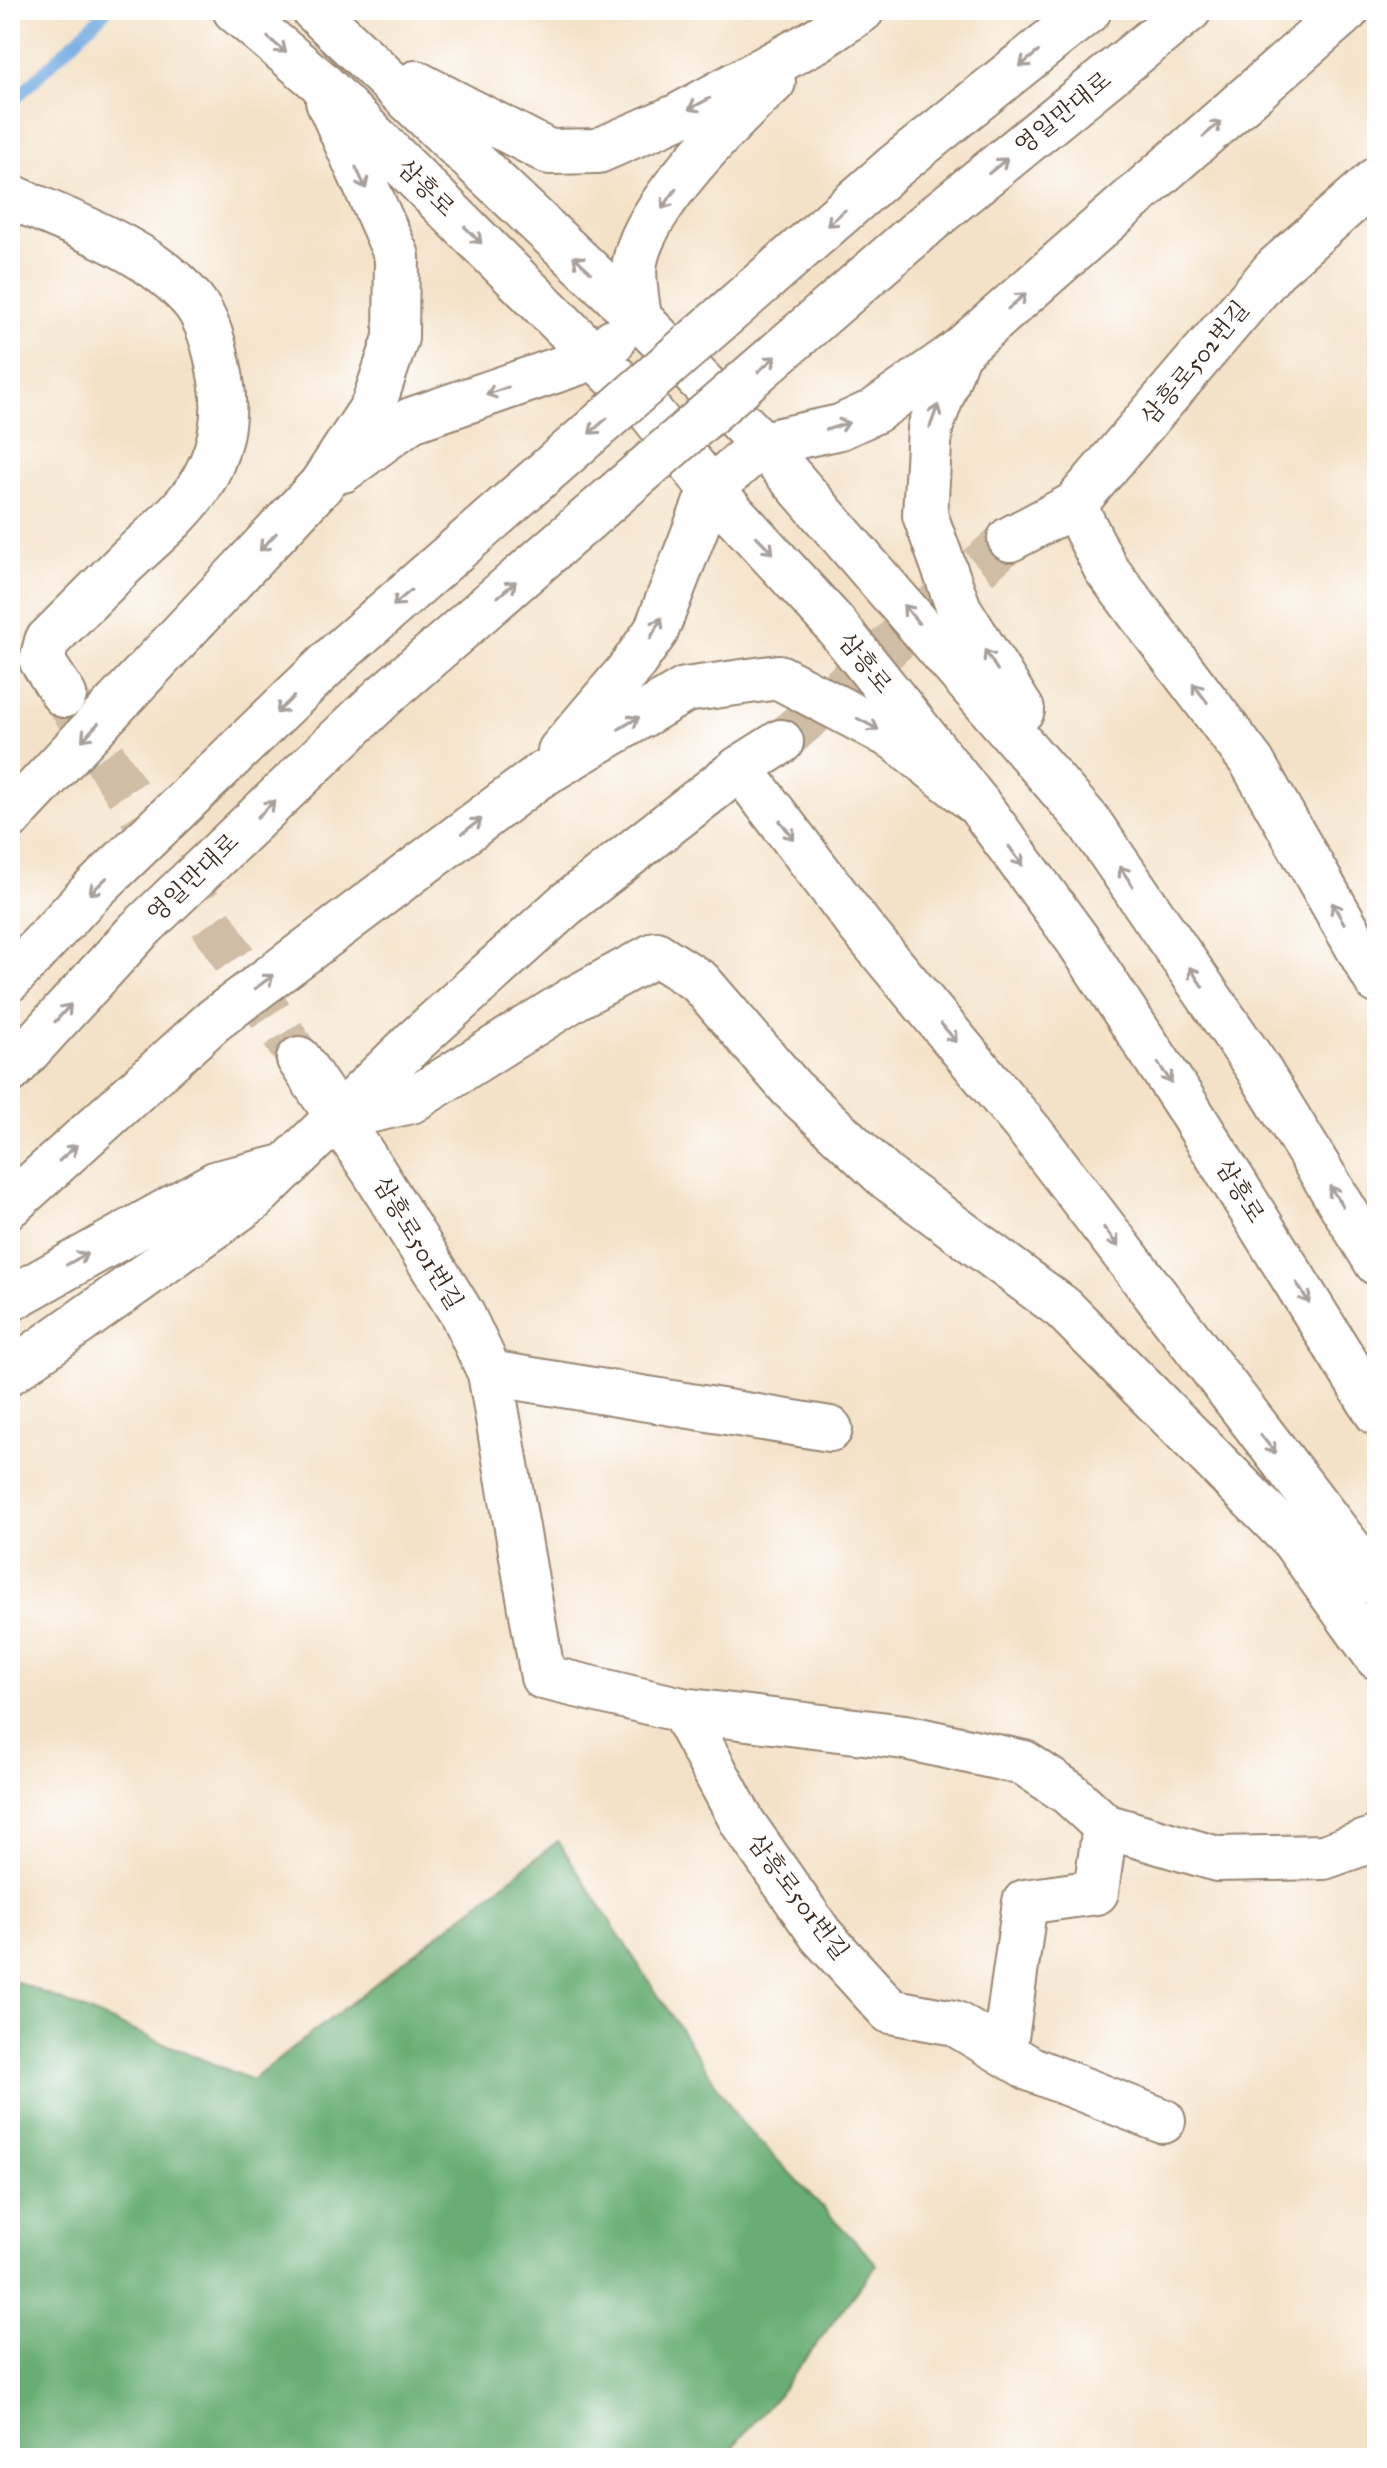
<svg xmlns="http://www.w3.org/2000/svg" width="1387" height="2468" font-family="'IM FELL Great Primer','Noto Serif KR',serif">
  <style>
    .forest { fill: #67ad73; stroke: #516c48; stroke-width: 2 }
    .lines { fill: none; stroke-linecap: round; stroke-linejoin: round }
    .stream { stroke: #71aae1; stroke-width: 12 }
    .street-tunnel { stroke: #cfbda6; stroke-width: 44; stroke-dasharray: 44 22; stroke-linecap: butt }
    .street-casing { stroke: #988673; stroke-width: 48 }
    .secondary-casing { stroke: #988673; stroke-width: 48 }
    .highway-casing { stroke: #988673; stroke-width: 48 }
    .street { stroke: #fff; stroke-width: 44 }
    .secondary { stroke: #fff; stroke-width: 44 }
    .highway { stroke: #fff; stroke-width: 44 }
    .highway-bridge-casing { stroke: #988673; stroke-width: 48; stroke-linecap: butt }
    .highway-bridge { stroke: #fff; stroke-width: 44 }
    .oneway { stroke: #a79f9a }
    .labels { text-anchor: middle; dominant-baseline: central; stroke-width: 6; stroke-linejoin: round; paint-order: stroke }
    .street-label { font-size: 24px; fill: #3b2a1e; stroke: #fff }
  </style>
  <rect width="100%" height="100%" fill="#fff"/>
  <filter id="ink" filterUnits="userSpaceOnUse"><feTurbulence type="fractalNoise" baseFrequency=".0125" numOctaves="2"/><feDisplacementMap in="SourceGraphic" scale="16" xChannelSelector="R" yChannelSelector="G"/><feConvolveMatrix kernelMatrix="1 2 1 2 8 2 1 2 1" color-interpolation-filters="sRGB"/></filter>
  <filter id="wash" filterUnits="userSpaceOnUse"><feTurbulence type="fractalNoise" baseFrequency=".006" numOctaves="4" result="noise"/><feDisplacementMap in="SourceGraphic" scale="32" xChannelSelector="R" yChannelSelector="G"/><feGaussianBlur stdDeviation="1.8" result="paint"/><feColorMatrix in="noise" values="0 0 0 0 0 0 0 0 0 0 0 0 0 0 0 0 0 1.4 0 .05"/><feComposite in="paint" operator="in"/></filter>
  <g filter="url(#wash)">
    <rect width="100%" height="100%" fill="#f4e2c8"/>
    <path class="forest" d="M558 1841 740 2121 877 2264 779 2393 723 2458H10V1979L252 2080Z"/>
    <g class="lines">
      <path class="stream" d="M10 104 107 10"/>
    </g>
  </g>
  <g filter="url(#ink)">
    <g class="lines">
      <path class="street-tunnel" d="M68 701 299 1059
        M781 742 1010 539"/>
      <g class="street-casing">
        <path id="street" d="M10 196C72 224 148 248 193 301 210 322 217 355 221 380 228 418 219 458 197 490 177 518 150 539 125 563 99 589 73 615 47 641L42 661 64 695
          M1010 539 1074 505 1275 269 1377 179
          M299 1059 373 1170 462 1314 490 1373 543 1677 682 1710 743 1823 821 1935 890 2011 954 2023 1031 2069 1163 2121
          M338 1118 411 1101 575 998 656 954 700 982 791 1088 886 1177 1063 1308 1293 1540 1377 1657
          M10 1372 253 1199 415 1041 565 905 740 768 781 742
          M490 1373 830 1429
          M682 1710 905 1737 1024 1763 1069 1793 1105 1826 1217 1859 1324 1857 1377 1838
          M1004 2052 1025 1902 1096 1892 1105 1826"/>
      </g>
      <g class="secondary-casing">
        <path id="secondary" d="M235 10 319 81 651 413 711 489 833 622 978 804 1077 939 1183 1100 1377 1413
          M314 10 639 318 762 444 1089 822 1257 1067 1377 1263
          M416 83 549 152 598 151 676 117 817 40
          M639 318C637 300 632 279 635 262 645 205 731 121 773 82
          M958 352 930 428 925 515 959 609 1022 710
          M343 470 411 420 595 357 613 341
          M321 485 373 406 396 338 397 256 328 101
          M711 489 762 444 840 427 875 411 958 352
          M1074 505 1106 569 1252 762 1377 981
          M740 768 860 926 1030 1131 1377 1584"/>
      </g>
      <g class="highway-casing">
        <path id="highway" d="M817 40 862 10
          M894 167 1089 10
          M937 215 1189 10
          M958 352 1347 10
          M560 751 628 671 656 631 711 489
          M10 817 321 485
          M10 979 89 894 341 651
          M10 1071 138 931 385 695
          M10 1205 214 1020 538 777 685 690 779 677 895 738 978 804
          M10 1299 217 1183 288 1166"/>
      </g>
      <use href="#street" class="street"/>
      <use href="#secondary" class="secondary"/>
      <use href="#highway" class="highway"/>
      <g class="highway-bridge-casing">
        <path id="highway-bridge" d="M341 651 894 167
          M385 695 937 215"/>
      </g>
      <use href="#highway-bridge" class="highway-bridge"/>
    </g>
    <defs><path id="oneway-shaft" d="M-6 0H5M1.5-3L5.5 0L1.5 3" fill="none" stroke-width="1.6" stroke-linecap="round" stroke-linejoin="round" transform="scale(2)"/></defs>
    <g class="oneway">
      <use href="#oneway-shaft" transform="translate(277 45) rotate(40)"/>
      <use href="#oneway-shaft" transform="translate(1029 59) rotate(141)"/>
      <use href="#oneway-shaft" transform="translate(699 104) rotate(152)"/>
      <use href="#oneway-shaft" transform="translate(1212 129) rotate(-41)"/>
      <use href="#oneway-shaft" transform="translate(998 166) rotate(-39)"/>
      <use href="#oneway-shaft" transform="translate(361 178) rotate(65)"/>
      <use href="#oneway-shaft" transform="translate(669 199) rotate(125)"/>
      <use href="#oneway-shaft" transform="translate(836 218) rotate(139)"/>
      <use href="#oneway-shaft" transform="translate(473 235) rotate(45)"/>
      <use href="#oneway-shaft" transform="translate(582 264) rotate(-137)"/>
      <use href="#oneway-shaft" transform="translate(1017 301) rotate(-41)"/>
      <use href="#oneway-shaft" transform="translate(767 364) rotate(-41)"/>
      <use href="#oneway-shaft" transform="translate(497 391) rotate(161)"/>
      <use href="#oneway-shaft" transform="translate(934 416) rotate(-70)"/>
      <use href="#oneway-shaft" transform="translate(598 426) rotate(139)"/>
      <use href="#oneway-shaft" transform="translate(838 426) rotate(-18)"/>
      <use href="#oneway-shaft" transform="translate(268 542) rotate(133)"/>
      <use href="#oneway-shaft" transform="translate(765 545) rotate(46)"/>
      <use href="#oneway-shaft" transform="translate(507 589) rotate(-41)"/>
      <use href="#oneway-shaft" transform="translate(402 598) rotate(139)"/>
      <use href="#oneway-shaft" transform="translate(911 614) rotate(-130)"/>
      <use href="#oneway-shaft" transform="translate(656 628) rotate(-62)"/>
      <use href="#oneway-shaft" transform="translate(991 660) rotate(-122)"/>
      <use href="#oneway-shaft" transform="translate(1200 693) rotate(-127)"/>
      <use href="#oneway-shaft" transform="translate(285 705) rotate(136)"/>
      <use href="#oneway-shaft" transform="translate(629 723) rotate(-31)"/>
      <use href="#oneway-shaft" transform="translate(868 724) rotate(28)"/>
      <use href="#oneway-shaft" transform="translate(90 732) rotate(133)"/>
      <use href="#oneway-shaft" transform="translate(266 809) rotate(-44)"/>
      <use href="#oneway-shaft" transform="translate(472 826) rotate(-37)"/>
      <use href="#oneway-shaft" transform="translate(787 830) rotate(53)"/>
      <use href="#oneway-shaft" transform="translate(1016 856) rotate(54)"/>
      <use href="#oneway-shaft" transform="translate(1126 876) rotate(-125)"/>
      <use href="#oneway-shaft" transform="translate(98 886) rotate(136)"/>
      <use href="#oneway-shaft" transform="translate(1338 913) rotate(-120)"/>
      <use href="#oneway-shaft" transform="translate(1196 977) rotate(-124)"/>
      <use href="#oneway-shaft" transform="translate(264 982) rotate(-37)"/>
      <use href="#oneway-shaft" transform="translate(63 1013) rotate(-48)"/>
      <use href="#oneway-shaft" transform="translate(949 1033) rotate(50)"/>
      <use href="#oneway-shaft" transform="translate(1165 1073) rotate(56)"/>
      <use href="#oneway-shaft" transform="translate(68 1153) rotate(-42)"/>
      <use href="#oneway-shaft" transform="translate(1336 1196) rotate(-122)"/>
      <use href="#oneway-shaft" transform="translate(1111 1237) rotate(53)"/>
      <use href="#oneway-shaft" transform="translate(77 1259) rotate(-29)"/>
      <use href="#oneway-shaft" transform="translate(1303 1293) rotate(58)"/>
      <use href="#oneway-shaft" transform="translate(1268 1444) rotate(52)"/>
    </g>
  </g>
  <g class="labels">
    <g class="street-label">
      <text transform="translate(1063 113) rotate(-39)">영일만대로</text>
      <text transform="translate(426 188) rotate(45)">삼흥로</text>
      <text transform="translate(1195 363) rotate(-50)">삼흥로502번길</text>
      <text transform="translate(865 663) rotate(51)">삼흥로</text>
      <text transform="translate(193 878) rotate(-44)">영일만대로</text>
      <text transform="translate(1240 1191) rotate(58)">삼흥로</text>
      <text transform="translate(418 1243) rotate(59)">삼흥로501번길</text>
      <text transform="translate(798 1897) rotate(53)">삼흥로501번길</text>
    </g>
  </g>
  <rect width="1387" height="2468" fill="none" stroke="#fff" stroke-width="40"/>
</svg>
